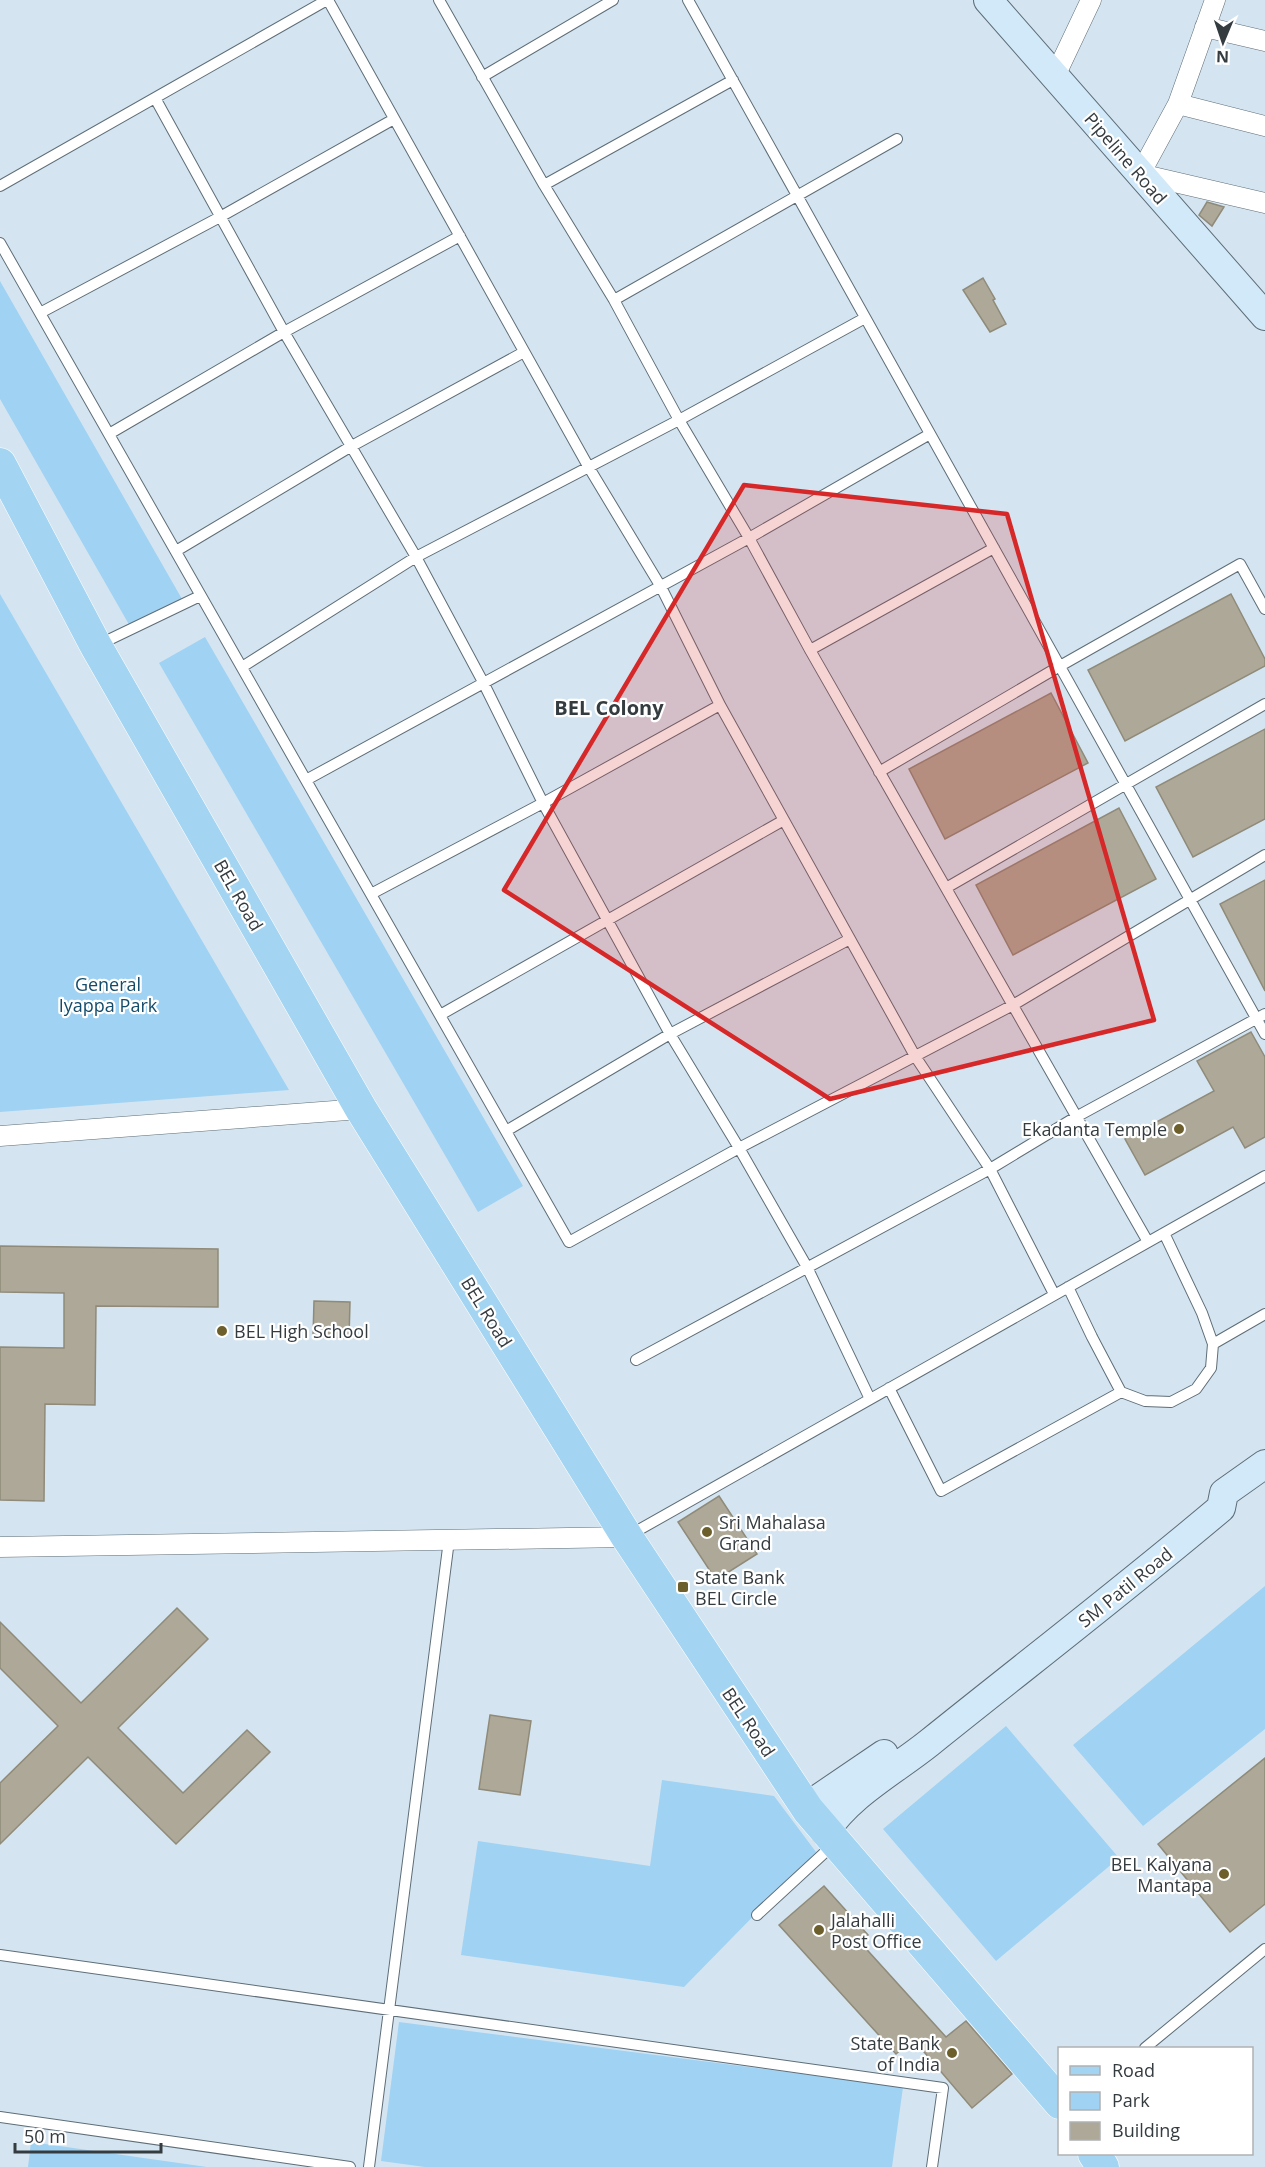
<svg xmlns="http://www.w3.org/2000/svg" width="1265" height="2167" font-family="'Open Sans',sans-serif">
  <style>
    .green { fill: #a0d2f3 }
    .building { fill: #ada897; stroke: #8f8a79; stroke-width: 1.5 }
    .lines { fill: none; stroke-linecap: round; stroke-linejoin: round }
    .lane-casing { stroke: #5e6d77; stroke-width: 12 }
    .street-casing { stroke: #5e6d77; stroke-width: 21 }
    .secondary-casing { stroke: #5e6d77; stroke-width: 30 }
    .primary-casing { stroke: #fff; stroke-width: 33 }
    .lane { stroke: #fff; stroke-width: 10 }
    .street { stroke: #fff; stroke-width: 20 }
    .secondary { stroke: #d1e9f8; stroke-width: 28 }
    .primary { stroke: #a3d4f2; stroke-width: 32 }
    .marked { fill: #d62828; fill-opacity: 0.2; stroke: #d62828; stroke-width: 4.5; stroke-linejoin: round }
    .poi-dot { fill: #6d5f2c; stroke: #fff; stroke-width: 2 }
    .labels { text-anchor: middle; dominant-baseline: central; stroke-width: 4.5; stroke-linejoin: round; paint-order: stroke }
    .street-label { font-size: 18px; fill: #353c40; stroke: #fff }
    .park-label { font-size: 18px; fill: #134c6b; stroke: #fff }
    .poi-label { font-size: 18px; fill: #353c40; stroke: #fff; text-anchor: start }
    .neighbourhood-label { font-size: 20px; font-weight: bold; fill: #353c40; stroke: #fff }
  </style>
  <rect width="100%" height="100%" fill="#d4e5f1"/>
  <path class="green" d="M0 281 182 599 131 628 0 399Z
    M0 594 289 1090 0 1112Z
    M205 637 523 1186 478 1212 159 663Z
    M1265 1586V1729L1143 1826 1073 1745Z
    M1006 1726 1119 1858 996 1961 883 1829Z
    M662 1780 774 1796 816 1852 684 1987 461 1955 478 1841 650 1866Z
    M399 2022 903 2087 892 2167H425L381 2161Z
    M31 2142 207 2167H28Z"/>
  <path class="building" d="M1207 202 1224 207 1212 226 1199 215Z
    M983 278 995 299 993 300 1006 324 990 332 963 290Z
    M1231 594 1265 659V666L1125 741 1088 670Z
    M1051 693 1088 763 945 839 909 769Z
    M1265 729V819L1193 857 1156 787Z
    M1119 808 1156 879 1013 955 976 885Z
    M1265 880V991L1220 904Z
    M1251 1032 1265 1057V1137L1245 1148 1233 1127 1145 1175 1125 1139 1214 1091 1197 1061Z
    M0 1246 218 1249V1307L96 1306 95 1405 45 1404 44 1501 0 1500V1347L64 1348V1293L0 1292Z
    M314 1301 350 1302 349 1338 313 1337Z
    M719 1496 757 1554 716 1580 678 1522Z
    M177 1608 208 1639 118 1728 183 1793 247 1730 270 1752 176 1844 88 1757 0 1844V1783L58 1726 0 1668V1622L81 1703Z
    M490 1715 531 1721 520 1795 479 1789Z
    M1265 1758V1904L1230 1932 1158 1844Z
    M824 1886 868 1935 860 1942 946 2037 966 2021 1012 2074 972 2108 913 2039 896 2054 779 1925Z"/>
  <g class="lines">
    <g class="lane-casing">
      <path id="lane" d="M328 0 588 466 661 587 720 705 915 1056 990 1169 1054 1294
        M439 0 544 185 614 300 679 420 749 538 810 650 1148 1242
        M688 0 1265 1034
        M482 77 613 0
        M155 98 284 332 416 557 483 682 543 803 670 1034 739 1148 807 1267 870 1399
        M544 185 733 80
        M0 186 327 0
        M0 243 569 1242 739 1148 1013 1005 1265 855
        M614 300 897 139
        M40 313 220 217 394 119
        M109 434 284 332 460 236
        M176 551 350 447 524 352
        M98 645 200 596
        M810 650 994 548
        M242 667 416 557 679 420 865 318
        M879 772 1060 666 1240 564 1265 609
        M306 780 749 538 930 434
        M946 888 1265 704
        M371 894 543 803 720 705
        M440 1015 784 820
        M506 1131 670 1034 850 939
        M1068 1287 1092 1337 1121 1392 1145 1401 1171 1402 1196 1389 1211 1368 1213 1344 1202 1313 1164 1233
        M1213 1344 1265 1314
        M636 1360 990 1169 1076 1117 1265 1014
        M889 1388 941 1491 1121 1392
        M628 1536 1265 1176
        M757 1915 835 1843
        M0 1955 943 2088 932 2167
        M1145 2048 1265 1949
        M0 2117 350 2167
        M369 2167 449 1540"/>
    </g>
    <g class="street-casing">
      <path id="street" d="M1215 0 1178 104 1140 174 1265 203
        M1205 27 1265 41
        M1055 76 1091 0
        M1178 104 1265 126
        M0 1136 361 1109
        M0 1547 627 1537"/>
    </g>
    <g class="secondary-casing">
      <path id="secondary" d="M988 0 1265 316
        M806 1807 884 1754
        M825 1832C850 1794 894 1771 929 1743 1026 1665 1125 1589 1221 1508L1224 1493 1265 1464"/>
    </g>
    <g class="primary-casing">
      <path id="primary" d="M0 464 96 646 361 1109 627 1537 808 1810 1060 2103
        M1094 2154 1103 2167"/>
    </g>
    <use href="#lane" class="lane"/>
    <use href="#street" class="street"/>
    <use href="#secondary" class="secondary"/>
    <use href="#primary" class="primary"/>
  </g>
  <path class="marked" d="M744 485 1007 514 1154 1020 830 1099 504 890Z"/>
  <g class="poi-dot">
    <circle cx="1179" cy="1129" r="6"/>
    <circle cx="222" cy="1331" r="6"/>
    <circle cx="707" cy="1532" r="6"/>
    <rect x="677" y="1581" width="12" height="12" rx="3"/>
    <circle cx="1224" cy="1874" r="6"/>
    <circle cx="819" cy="1930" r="6"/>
    <circle cx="952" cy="2053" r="6"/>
  </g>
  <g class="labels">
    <g class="street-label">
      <text transform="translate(1126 158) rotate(49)">Pipeline Road</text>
      <text transform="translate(239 895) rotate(60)">BEL Road</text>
      <text transform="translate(487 1312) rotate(58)">BEL Road</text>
      <text transform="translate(1125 1587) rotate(-39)">SM Patil Road</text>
      <text transform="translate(749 1722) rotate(56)">BEL Road</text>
    </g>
    <g class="park-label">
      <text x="108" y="984">General<tspan x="108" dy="21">Iyappa Park</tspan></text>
    </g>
    <g class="poi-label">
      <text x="1167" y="1129" text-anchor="end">Ekadanta Temple</text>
      <text x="234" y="1331">BEL High School</text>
      <text x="719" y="1522">Sri Mahalasa<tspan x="719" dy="21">Grand</tspan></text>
      <text x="695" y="1577">State Bank<tspan x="695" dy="21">BEL Circle</tspan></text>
      <text x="1212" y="1864" text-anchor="end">BEL Kalyana<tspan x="1212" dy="21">Mantapa</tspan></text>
      <text x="831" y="1920">Jalahalli<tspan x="831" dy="21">Post Office</tspan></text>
      <text x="940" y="2043" text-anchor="end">State Bank<tspan x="940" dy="21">of India</tspan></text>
    </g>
    <g class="neighbourhood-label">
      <text x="609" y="707">BEL Colony</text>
    </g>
  </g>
  <rect x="1058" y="2047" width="195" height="108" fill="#ffffff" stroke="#aeb1b3" stroke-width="1.5"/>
  <rect x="1070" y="2066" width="30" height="9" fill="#a3d4f2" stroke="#aeb1b3" stroke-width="1.5"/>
  <text x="1112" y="2077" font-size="18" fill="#353c40">Road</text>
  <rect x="1070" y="2092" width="30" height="18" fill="#a0d2f3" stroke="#aeb1b3" stroke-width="1.5"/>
  <text x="1112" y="2107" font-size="18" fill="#353c40">Park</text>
  <rect x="1070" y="2122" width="30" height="18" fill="#ada897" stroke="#aeb1b3" stroke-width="1.5"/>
  <text x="1112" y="2137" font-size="18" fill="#353c40">Building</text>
  <g transform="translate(1223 42) rotate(182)" stroke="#ffffff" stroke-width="4.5" paint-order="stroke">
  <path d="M0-4.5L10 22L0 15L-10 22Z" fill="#353c40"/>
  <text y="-9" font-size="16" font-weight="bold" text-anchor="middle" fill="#353c40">N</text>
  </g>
  <path d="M15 2143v9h146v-9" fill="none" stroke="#353c40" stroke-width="3"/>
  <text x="24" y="2143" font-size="18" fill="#353c40" stroke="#ffffff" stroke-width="4.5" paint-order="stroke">50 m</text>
</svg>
